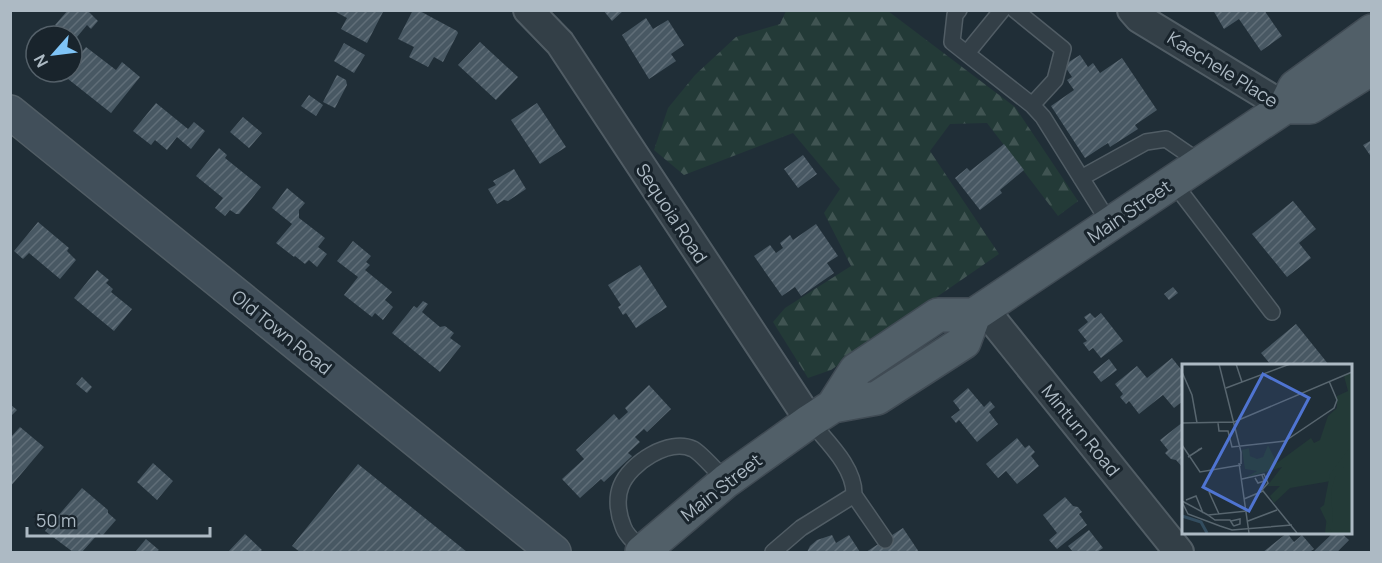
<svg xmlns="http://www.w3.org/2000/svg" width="1382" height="563" font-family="Manrope,sans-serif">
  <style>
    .forest { fill: url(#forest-firs) }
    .building { fill: url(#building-hatch) }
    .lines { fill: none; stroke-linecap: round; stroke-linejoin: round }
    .service-casing { stroke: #515d65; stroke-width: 18 }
    .minor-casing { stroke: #515d65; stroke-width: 32 }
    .secondary-casing { stroke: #515d65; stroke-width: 36 }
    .primary-casing { stroke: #404b54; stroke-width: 36 }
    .service { stroke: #333f47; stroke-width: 15 }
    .minor { stroke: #333f47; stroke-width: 28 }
    .secondary { stroke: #414f5a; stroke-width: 33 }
    .primary { stroke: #515f68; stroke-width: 33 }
    .labels { text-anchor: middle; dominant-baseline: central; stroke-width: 6; stroke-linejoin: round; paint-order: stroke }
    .street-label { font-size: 18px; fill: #adbac4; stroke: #19242c }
    .inset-river { fill: none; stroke: #334d5f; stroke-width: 3 }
    .inset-road { fill: none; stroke: #58666f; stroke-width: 1.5 }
    .view { fill: #4f74d1; fill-opacity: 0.15; stroke: #4f74d1; stroke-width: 3 }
    .inset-edge { fill: none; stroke: #adbac4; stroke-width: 3 }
  </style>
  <defs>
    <pattern id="forest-firs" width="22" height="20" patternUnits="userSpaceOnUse" patternTransform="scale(1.5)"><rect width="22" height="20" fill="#233a37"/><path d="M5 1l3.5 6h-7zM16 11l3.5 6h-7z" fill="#405452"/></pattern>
    <pattern id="building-hatch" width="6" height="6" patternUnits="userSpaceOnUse" patternTransform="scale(1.5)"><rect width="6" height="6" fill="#485863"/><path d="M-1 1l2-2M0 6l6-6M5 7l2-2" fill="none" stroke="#606e78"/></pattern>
  </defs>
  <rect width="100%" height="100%" fill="#202e37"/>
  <path class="forest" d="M786 11H888L1015 107 1078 201 1058 216 987 123 950 124 930 151 999 254 831 370 808 378 773 322 785 308 851 266 824 213 840 189 793 133 684 175 654 150 668 108 695 75 736 37 780 24Z"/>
  <path class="building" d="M68 10H87L98 21 91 29 87 25 72 43V36H67L55 25Z
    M332 10H384L367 43 341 29 347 18Z
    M413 10H418L457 31 458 33 443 62 434 57 428 67 409 57 414 47 398 39Z
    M603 10H624L612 21Z
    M1213 10H1264L1282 36 1261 51 1239 19 1224 29Z
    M646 18 653 29 668 20 684 45 671 54 676 61 649 79 622 35Z
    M480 42 518 77 496 100 458 65Z
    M344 43 365 55 354 73 334 61Z
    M86 47 116 70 122 62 140 77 111 113 63 75 66 72H72V64Z
    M1080 55 1088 67 1093 63 1100 73 1122 58 1157 110 1135 125 1138 129 1110 147 1108 143 1085 158 1051 106 1074 90 1067 80 1072 77 1064 65Z
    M337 75 346 80 347 85 335 108 323 102Z
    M309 95 323 105 316 116 301 106Z
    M156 103 188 129 194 122 205 131 191 149 177 137 167 150 155 140 151 145 133 131Z
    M537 103 566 147 540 164 511 120Z
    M243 117 262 133 249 148 230 132Z
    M1372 140V158L1363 145Z
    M1004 144 1024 170 1000 190 1002 193 980 210 955 178 967 168 970 171Z
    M219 148 227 155 225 158 261 187 239 214H236L230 210 225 216 215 208 223 198 196 176Z
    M803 155 817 174 798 188 784 169Z
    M514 169 526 189 508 201 504 200 497 204 488 189 496 185 493 181Z
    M287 188 305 203 299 210V218L325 238 318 247 327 254 317 267 309 260 305 264 295 256 294 257 276 243 292 224 272 208Z
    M1293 201 1316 229 1299 243 1311 258 1287 277 1252 234Z
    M38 222 69 248 67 251 76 260 60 279 29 253 23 259 14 251Z
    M816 224 838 256 827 263 834 273 801 296 795 287 782 296 754 256 770 245 776 253 783 248 780 243 790 235 793 240Z
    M353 241 371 256 366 262 370 265 365 270 392 292 385 300 393 307 383 320 375 313 372 317 344 295 358 277 337 261Z
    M640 265 667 307 636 328 626 313 623 315 618 307 621 305 608 285Z
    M97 270 109 280 106 283 113 289 111 292 132 309 114 331 74 298Z
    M1173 287 1178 293 1169 300 1164 294Z
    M423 301 428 304 422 312 440 327 445 326 454 333 450 338 461 346 440 372 392 333 414 306 417 308Z
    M1090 313 1095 318 1101 313 1123 341 1101 358 1093 348 1089 351 1083 343 1087 341 1078 330 1088 322 1084 317Z
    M1296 324 1329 365H1271L1261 353Z
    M1172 358 1184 373V400L1174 408 1163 395 1139 414 1129 401 1126 404 1120 397 1123 394 1115 384 1137 366 1147 378Z
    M1109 359 1117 370 1101 382 1093 372Z
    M82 377 92 387 87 393 76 384Z
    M649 385 671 409 647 432 644 429 635 437 640 442 628 453 632 456 604 482 601 479 580 498 562 479 584 459 576 450 614 414 619 420 628 412 625 408Z
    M968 388 984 407 990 401 995 407 989 412 998 424 977 442 959 420 956 423 951 417 960 410 953 401Z
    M10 404 17 410 10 417Z
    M1183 422 1184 424V469L1176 460 1171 459 1165 453 1168 450 1160 440Z
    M20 427 44 447 10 487V438Z
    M1017 438 1025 448 1029 445 1035 452 1031 456 1039 466 1017 484 1006 471 998 478 986 464Z
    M153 463 173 481 157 500 137 482Z
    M358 464 467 552H300L292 546Z
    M82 488 108 510V513L116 520 102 536 99 533 82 552H73L45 531Z
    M1065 497 1073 506 1078 507 1082 512 1079 514 1087 525 1057 549 1049 540 1057 533 1043 515Z
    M903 528 919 552H866Z
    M1089 530 1103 548 1097 552H1073L1068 546Z
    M1334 532H1340L1349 540 1337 552H1313Z
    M1287 533 1294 542 1302 535 1314 549 1309 552H1263Z
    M245 534 262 550 260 552H228Z
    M832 535 836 543 849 535 860 552H807L810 546 817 540Z
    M146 539 159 550 156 552H135Z"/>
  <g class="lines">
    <g class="service-casing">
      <path id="service" d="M959 10 955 15 952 42 1032 105 1043 117 1110 224
        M1015 10 1063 49 1055 80 1032 105
        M967 53 1002 10
        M1081 178 1146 142 1166 139 1201 163
        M1173 182 1272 312
        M854 495 885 540
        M644 551C637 544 626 536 623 526 618 514 616 498 621 486 630 463 669 438 693 449 700 452 719 474 726 481
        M773 552 801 528 854 495C855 467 826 441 810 421"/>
    </g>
    <g class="minor-casing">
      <path id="minor" d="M528 10 560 43 810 421
        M1132 10 1139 18 1285 107
        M983 308 1179 552"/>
    </g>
    <g class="secondary-casing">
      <path id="secondary" d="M10 112 554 552"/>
    </g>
    <g class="primary-casing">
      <path id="primary" d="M1285 107H1310L1372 68
        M833 406 856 370 938 315H974L1285 107 1295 87 1372 31
        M642 552 726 481 810 421 833 406 877 398 964 342 974 315"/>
    </g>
    <use href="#service" class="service"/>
    <use href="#minor" class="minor"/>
    <use href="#secondary" class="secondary"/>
    <use href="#primary" class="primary"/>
  </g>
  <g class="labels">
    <g class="street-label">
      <text transform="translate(1223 69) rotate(32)">Kaechele Place</text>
      <text transform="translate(1129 211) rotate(-34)">Main Street</text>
      <text transform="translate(672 213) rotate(57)">Sequoia Road</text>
      <text transform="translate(282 332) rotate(39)">Old Town Road</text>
      <text transform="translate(1081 430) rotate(51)">Minturn Road</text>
      <text transform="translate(721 487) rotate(-38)">Main Street</text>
    </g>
  </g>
  <g transform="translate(1182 364)">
    <rect width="170" height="170" fill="#202e37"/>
    <path d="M169 8V169H143L149 117 108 124 92 139 88 132 98 122H85L100 103 63 114 75 107 63 105 60 86 67 84 68 92 75 95 81 93 86 81 95 99 129 74 132 79 138 76 146 52 155 44V32L166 27 162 12Z" fill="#233a37"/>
    <path d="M169 82V95L153 113 149 127 151 159 162 169H150L138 144 142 141 148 110Z" fill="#233a37"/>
    <path class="inset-river" d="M0 152 19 158 25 169"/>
    <path class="inset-road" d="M37 0 59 88V100M54 0 60 18M0 8 10 31 15 59M44 24 108 0M0 59 52 58 170 8M36 59 37 67H46L50 83 103 77 152 44 155 36 147 17M0 81 18 108 59 101M6 93 20 84 16 86M57 99 67 169M73 114 76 119 82 117 80 111M60 115 82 110 86 119 80 126M27 128 37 150M62 135 81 127 115 169M4 136 14 132 21 149M0 137 26 151M0 138 6 150 38 162M49 157 58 155V160L52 162 51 161 48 156H33L26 151 65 147M66 157 95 146M38 162 50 166 110 161"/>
    <path class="view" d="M81 10 127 34 67 147 21 123Z"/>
    <rect width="170" height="170" class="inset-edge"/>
  </g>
  <rect width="1382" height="563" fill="none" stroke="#adbac4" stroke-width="24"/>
  <g transform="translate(54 54) rotate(242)"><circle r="28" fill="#19242c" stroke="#546069" stroke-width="1.5"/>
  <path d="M0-4.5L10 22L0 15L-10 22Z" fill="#7fc4f7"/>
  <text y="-9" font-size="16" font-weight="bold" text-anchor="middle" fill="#adbac4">N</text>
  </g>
  <path d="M27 527v9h183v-9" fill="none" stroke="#adbac4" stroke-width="3"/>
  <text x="36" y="527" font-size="18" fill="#adbac4" stroke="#19242c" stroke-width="4.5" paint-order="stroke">50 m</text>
</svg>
